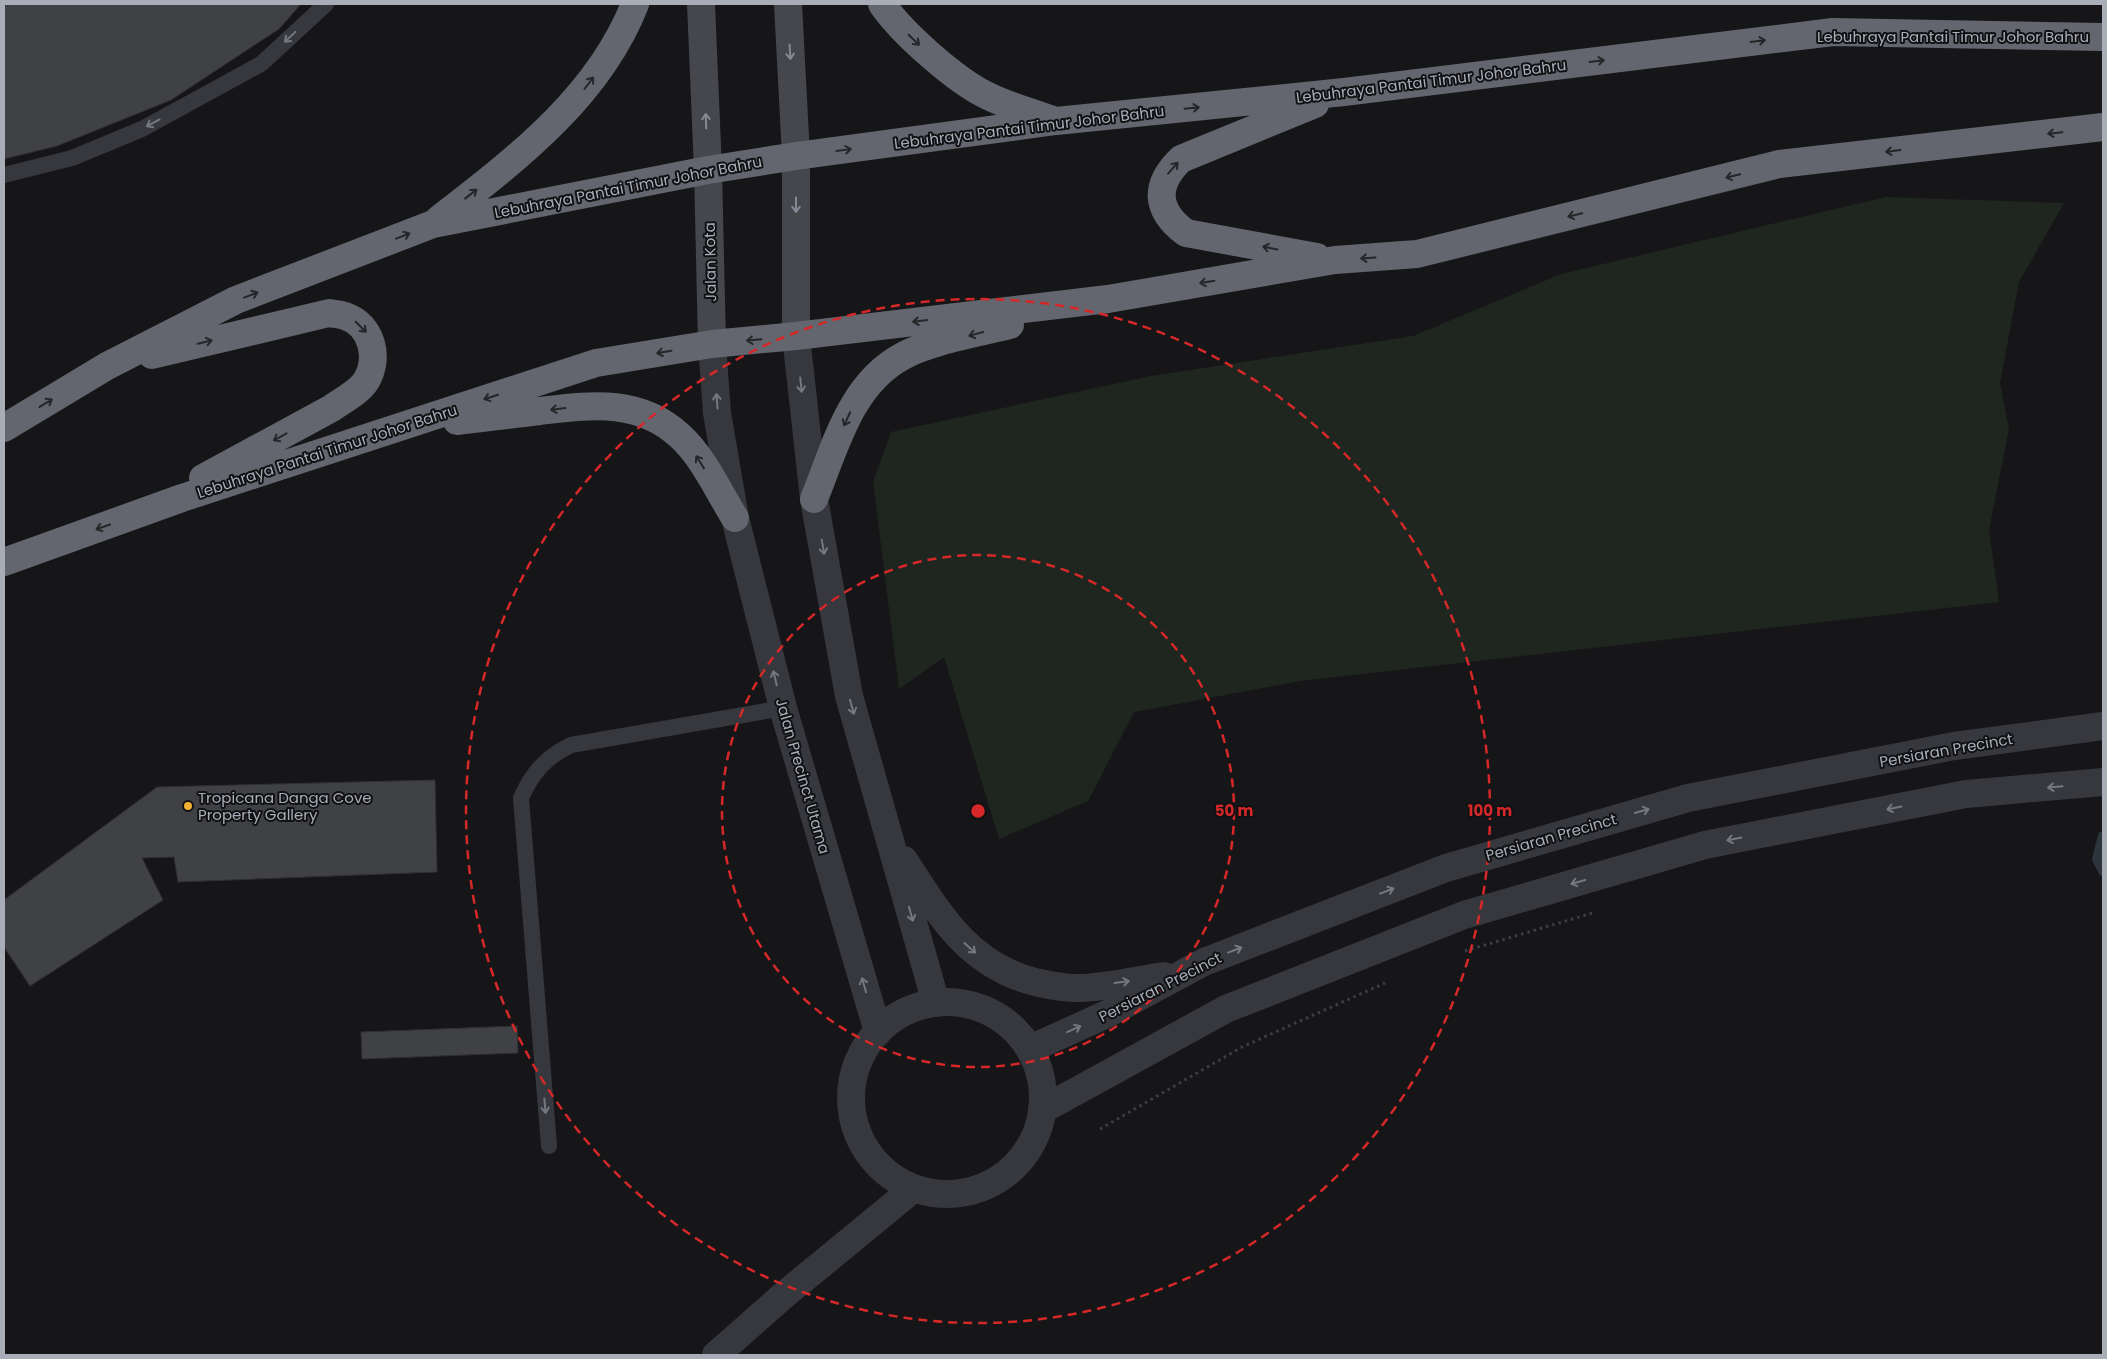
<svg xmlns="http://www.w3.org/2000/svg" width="2107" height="1359" font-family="Poppins,sans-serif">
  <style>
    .green { fill: #1e261f }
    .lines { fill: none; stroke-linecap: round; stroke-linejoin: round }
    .stream { stroke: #2c353c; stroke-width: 10 }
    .building { fill: #404145; stroke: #303034 }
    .path { stroke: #3d3f44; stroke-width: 3; stroke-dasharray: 2.5 4; stroke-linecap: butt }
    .lane { stroke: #37383d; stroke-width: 16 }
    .street { stroke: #37383d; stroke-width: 28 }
    .secondary { stroke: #45474d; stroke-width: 28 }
    .highway { stroke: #63666e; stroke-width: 28 }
    .oneway { stroke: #757881 }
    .oneway2 { stroke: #26262a }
    .oneway3 { stroke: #858993 }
    .ring { fill: none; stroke: #d62828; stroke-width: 2.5; stroke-dasharray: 9 6 }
    .poi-dot { fill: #f2b134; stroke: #111113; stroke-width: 2 }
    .labels { text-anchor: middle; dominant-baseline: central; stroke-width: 4; stroke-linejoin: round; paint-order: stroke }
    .street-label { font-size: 15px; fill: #a8adb8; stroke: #111113 }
    .poi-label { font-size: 15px; fill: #a8adb8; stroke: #111113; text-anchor: start }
    .centre { fill: #d62828; stroke: #111113; stroke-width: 2.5 }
    .ring-label { font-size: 15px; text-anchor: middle; font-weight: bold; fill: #d62828; stroke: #111113; stroke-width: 4; stroke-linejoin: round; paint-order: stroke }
  </style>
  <rect width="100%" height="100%" fill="#161618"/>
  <path class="green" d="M1886 197 2064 203 2019 282 2000 383 2009 429 1989 530 1999 602 1300 681 1134 712 1088 801 999 839 944 657 899 689 873 482 891 432 1151 376 1413 336 1561 274Z"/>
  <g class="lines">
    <path class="stream" d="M2103 836 2097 859 2103 871"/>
  </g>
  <path class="building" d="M4 4H301L279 29 171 100 57 146 4 159Z
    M435 780 437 872 178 882 174 857 142 858 163 900 30 986 4 947V900L157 787Z
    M517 1026 518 1053 362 1059 361 1032Z"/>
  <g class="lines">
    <path class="path" d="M1465 951 1596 912
      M1100 1129 1242 1047 1385 983"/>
    <path class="lane" d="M4 175 72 158 142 129 261 64 326 4
      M549 1146 521 798C532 773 546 757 571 745L783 708"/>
    <path class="street" d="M796 336 814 499 849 696 936 1003
      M712 344 717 413 735 518 783 708 878 1032
      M904 860C939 914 968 965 1035 982 1049 985 1065 989 1080 988 1108 987 1136 980 1164 976
      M851 1098a96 96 0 1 1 192 0a96 96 0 1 1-192 0Z
      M1030 1049 1107 1014 1204 962 1446 868 1688 798 1954 746 2103 726
      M1042 1110 1226 1009 1464 915 1705 845 1966 794 2103 782
      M716 1355 784 1295 913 1189"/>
    <path class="secondary" d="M701 4 708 170 712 344
      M788 4 796 156V336"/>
    <path class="highway" d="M882 4C902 33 956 81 988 96 1008 106 1031 112 1053 120
      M1315 104 1181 159C1154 185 1155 210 1186 233L1317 257
      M438 220C515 160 598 98 635 4
      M152 355 329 313C334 314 340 314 345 316 372 325 380 358 366 381 359 392 343 400 332 408L203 478
      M457 421C484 418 512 414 540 411 591 405 639 398 680 436 704 458 718 491 735 518
      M4 428 107 366 236 300 433 224 708 170 796 156 1056 121 1344 92 1833 32 2103 37
      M814 499C835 448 850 384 903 356 930 341 979 333 1010 325
      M4 562 182 498 596 363 712 344 796 336 1108 299 1335 260 1417 254 1779 164 2103 127"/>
  </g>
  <defs><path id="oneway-shaft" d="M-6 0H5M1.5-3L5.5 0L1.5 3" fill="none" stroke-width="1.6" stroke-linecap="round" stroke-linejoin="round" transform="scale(1.25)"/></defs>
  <g class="oneway">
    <use href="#oneway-shaft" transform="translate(290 37) rotate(137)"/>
    <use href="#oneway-shaft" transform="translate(153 123) rotate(152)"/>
    <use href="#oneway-shaft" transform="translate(801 385) rotate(84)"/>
    <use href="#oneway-shaft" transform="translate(717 401) rotate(-94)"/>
    <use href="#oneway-shaft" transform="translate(823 547) rotate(80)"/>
    <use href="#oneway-shaft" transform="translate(775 678) rotate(-104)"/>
    <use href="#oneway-shaft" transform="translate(852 707) rotate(74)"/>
    <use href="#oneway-shaft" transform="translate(2055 787) rotate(175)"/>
    <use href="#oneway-shaft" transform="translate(1894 808) rotate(169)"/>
    <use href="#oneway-shaft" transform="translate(1642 811) rotate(-16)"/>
    <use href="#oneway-shaft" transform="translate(1734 839) rotate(169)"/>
    <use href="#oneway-shaft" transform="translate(1578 882) rotate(164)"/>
    <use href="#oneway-shaft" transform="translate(1387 891) rotate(-21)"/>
    <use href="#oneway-shaft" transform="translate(911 914) rotate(74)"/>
    <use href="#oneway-shaft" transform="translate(970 948) rotate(42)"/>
    <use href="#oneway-shaft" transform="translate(1235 950) rotate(-21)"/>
    <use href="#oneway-shaft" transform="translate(1122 982) rotate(-8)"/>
    <use href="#oneway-shaft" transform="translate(864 985) rotate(-106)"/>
    <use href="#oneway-shaft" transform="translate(1074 1029) rotate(-24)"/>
    <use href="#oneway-shaft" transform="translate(545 1106) rotate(85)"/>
  </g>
  <g class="oneway2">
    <use href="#oneway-shaft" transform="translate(914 40) rotate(44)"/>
    <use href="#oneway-shaft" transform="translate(1758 41) rotate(-7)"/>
    <use href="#oneway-shaft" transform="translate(1597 61) rotate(-7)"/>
    <use href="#oneway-shaft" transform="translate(589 83) rotate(-53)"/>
    <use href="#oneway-shaft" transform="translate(1192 108) rotate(-6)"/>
    <use href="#oneway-shaft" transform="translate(2055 133) rotate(174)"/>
    <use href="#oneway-shaft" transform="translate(844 150) rotate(-8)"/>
    <use href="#oneway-shaft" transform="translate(1893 151) rotate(173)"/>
    <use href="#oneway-shaft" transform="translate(1173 168) rotate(-49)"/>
    <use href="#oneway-shaft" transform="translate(1733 176) rotate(166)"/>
    <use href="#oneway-shaft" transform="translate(471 194) rotate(-38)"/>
    <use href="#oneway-shaft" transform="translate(1575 215) rotate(166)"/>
    <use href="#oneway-shaft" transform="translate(403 236) rotate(-21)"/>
    <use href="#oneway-shaft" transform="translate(1270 248) rotate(-169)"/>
    <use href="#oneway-shaft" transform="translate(1368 258) rotate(176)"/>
    <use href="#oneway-shaft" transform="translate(1207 282) rotate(170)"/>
    <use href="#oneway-shaft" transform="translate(251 295) rotate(-21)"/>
    <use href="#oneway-shaft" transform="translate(920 321) rotate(173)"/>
    <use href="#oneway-shaft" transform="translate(361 327) rotate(45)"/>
    <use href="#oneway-shaft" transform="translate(976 334) rotate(165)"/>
    <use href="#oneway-shaft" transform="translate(754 340) rotate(175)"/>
    <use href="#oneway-shaft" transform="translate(205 342) rotate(-14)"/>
    <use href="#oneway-shaft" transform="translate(664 352) rotate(171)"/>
    <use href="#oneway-shaft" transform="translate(491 397) rotate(162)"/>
    <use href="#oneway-shaft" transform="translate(46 403) rotate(-31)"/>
    <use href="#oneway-shaft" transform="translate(558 409) rotate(173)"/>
    <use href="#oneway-shaft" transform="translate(847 419) rotate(115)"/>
    <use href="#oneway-shaft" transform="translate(280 437) rotate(151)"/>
    <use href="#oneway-shaft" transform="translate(700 462) rotate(-122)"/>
    <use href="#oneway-shaft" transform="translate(103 527) rotate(161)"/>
  </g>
  <g class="oneway3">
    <use href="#oneway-shaft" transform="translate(790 52) rotate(87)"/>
    <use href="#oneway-shaft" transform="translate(706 121) rotate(-92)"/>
    <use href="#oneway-shaft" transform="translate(796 205) rotate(90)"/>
  </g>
  <g class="ring">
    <circle cx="978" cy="811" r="256"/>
    <circle cx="978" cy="811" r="512"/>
  </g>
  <circle class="poi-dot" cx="188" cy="806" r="5"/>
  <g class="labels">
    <g class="street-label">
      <text x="1953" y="36">Lebuhraya Pantai Timur Johor Bahru</text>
      <text transform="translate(1431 81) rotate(-7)">Lebuhraya Pantai Timur Johor Bahru</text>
      <text transform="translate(1029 127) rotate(-7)">Lebuhraya Pantai Timur Johor Bahru</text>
      <text transform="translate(628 187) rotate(-11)">Lebuhraya Pantai Timur Johor Bahru</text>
      <text transform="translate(710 262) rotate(-91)">Jalan Kota</text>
      <text transform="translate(327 451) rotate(-18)">Lebuhraya Pantai Timur Johor Bahru</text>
      <text transform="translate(1946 750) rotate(-10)">Persiaran Precinct</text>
      <text transform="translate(803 776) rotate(74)">Jalan Precinct Utama</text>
      <text transform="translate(1551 837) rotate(-16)">Persiaran Precinct</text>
      <text transform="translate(1160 987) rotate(-27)">Persiaran Precinct</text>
    </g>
    <g class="poi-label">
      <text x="198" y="797">Tropicana Danga Cove<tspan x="198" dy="17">Property Gallery</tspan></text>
    </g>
  </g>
  <circle cx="978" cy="811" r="8" class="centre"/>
  <g class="ring-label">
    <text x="1234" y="816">50 m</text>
    <text x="1490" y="816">100 m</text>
  </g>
  <rect width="2107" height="1359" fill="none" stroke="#a8adb8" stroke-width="10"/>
</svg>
